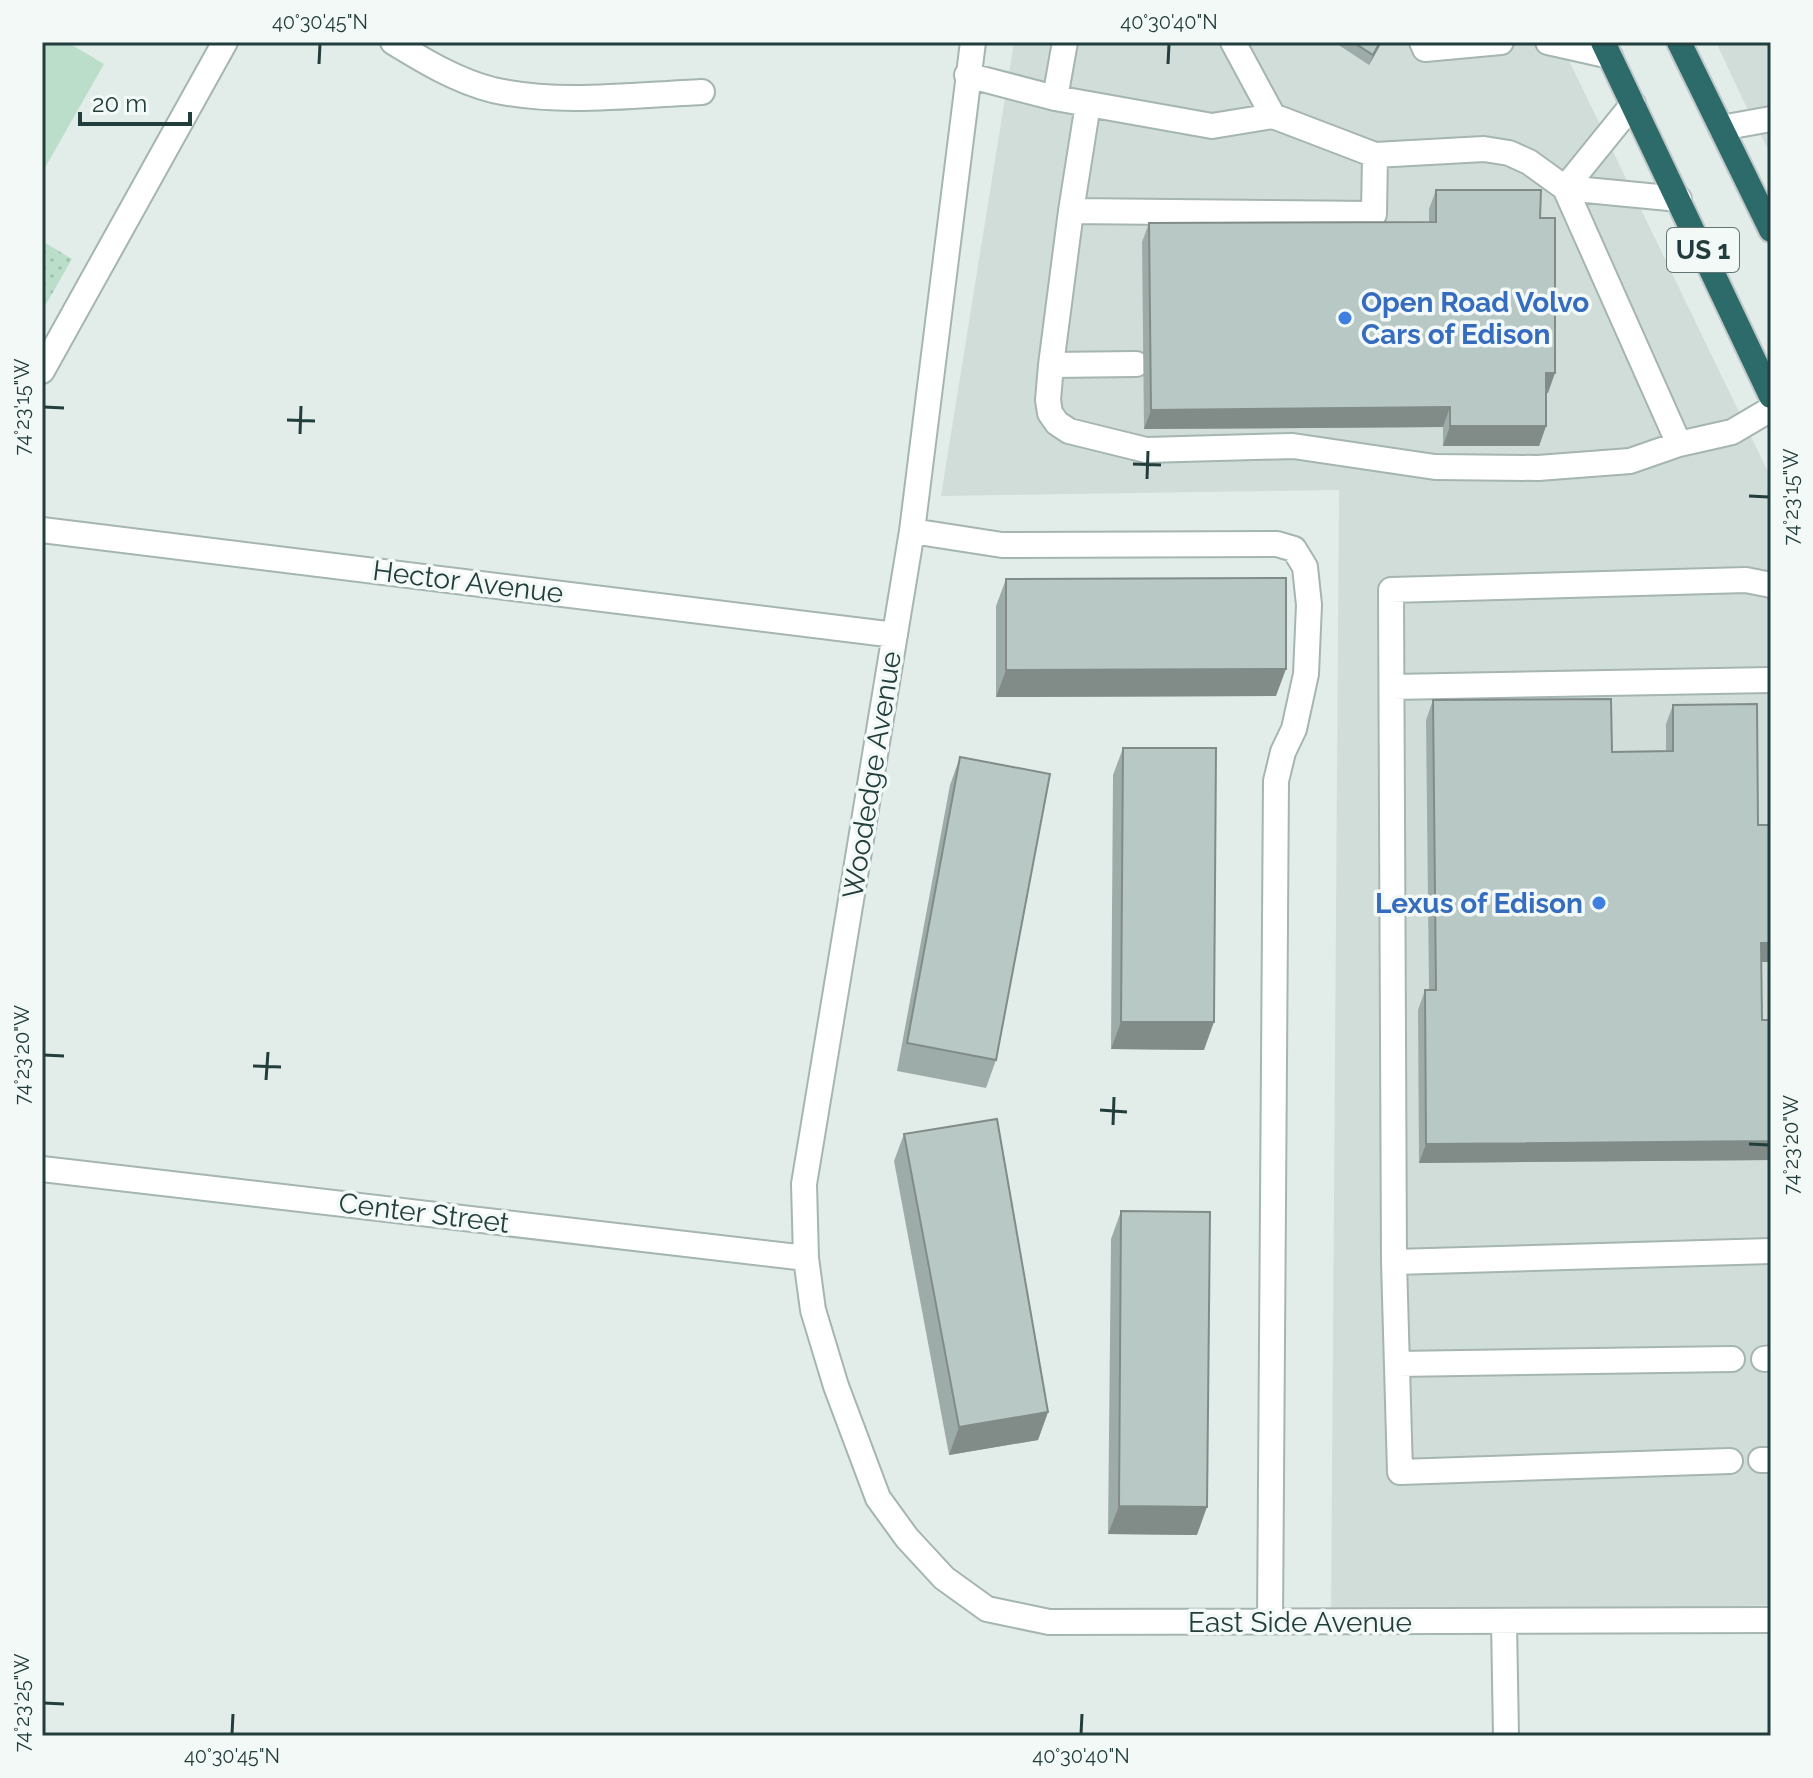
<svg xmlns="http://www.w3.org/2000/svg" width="1813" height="1778" font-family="Raleway,sans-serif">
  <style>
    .built { fill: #d1ddd9 }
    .grass { fill: #bbdecb }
    .park { fill: url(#park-dots) }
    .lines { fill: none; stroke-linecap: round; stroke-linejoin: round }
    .minor-casing { stroke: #a5b5b2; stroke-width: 28 }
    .highway-casing { stroke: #c1c9c8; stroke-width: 28 }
    .minor { stroke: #fff; stroke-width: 24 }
    .highway { stroke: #2d6b6a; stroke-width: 24 }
    .wall { fill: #9eaca9 }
    .shaded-wall { fill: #818c89 }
    .building { fill: #b8c8c4; stroke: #818c89; stroke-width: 2 }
    .ticks { fill: none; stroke: #223e3c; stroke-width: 3 }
    .shop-dot { fill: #3f7fe0; stroke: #f3f9f7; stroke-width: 3 }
    .labels { text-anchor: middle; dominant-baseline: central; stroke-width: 7; stroke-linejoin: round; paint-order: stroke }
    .shield { fill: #f3f9f7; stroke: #617674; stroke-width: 2 }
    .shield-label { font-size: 26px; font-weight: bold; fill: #223e3c }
    .shop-label { font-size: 28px; font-weight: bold; fill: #366cbe; stroke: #f3f9f7; text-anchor: start }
    .street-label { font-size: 28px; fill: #223e3c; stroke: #f3f9f7 }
    .neatline { fill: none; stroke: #223e3c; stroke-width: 3 }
    .ticks-label { font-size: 20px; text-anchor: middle; fill: #223e3c }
  </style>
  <defs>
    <pattern id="park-dots" width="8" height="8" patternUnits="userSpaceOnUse" patternTransform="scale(2)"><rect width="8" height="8" fill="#bbdecb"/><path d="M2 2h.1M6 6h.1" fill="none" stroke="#a0c0af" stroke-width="1.8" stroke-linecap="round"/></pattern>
  </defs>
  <rect width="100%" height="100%" fill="#e2edea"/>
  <path class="built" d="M1014 42H1560L1771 478V1605L1331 1620 1339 490 941 496Z
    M1716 42H1771V155L1742 98Z"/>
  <path class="grass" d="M47 42H67L104 64 42 173V51Z"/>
  <path class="park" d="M42 241 72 259 42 311Z"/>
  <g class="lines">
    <g class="minor-casing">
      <path id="minor" d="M393 42C424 61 457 81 493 90 560 105 633 95 702 92
        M973 42 912 531 804 1184 806 1258 813 1310 836 1386 878 1498 907 1538 944 1578 987 1609 1049 1622 1771 1620
        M1233 42 1273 116
        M1422 42 1425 49 1501 42
        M1548 42 1610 56
        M967 75 1055 98 1212 126 1273 116 1375 155 1484 149 1509 153 1529 162 1565 188 1679 444 1732 432 1771 409
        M1055 98 1065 42
        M1088 104 1071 211 1051 365 1136 364
        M1721 128 1771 119
        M1565 188 1679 199
        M1565 188 1633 104
        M1071 211 1374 214 1375 155
        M1051 365 1048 400 1050 413 1057 423 1069 431 1146 450 1293 446 1435 467 1538 468 1630 461 1679 444
        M42 371 225 42
        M42 530 895 635
        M912 531 1002 545 1277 544 1294 549 1305 567 1309 605 1306 674 1294 729 1283 752 1276 781 1270 1622
        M1771 585 1746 580 1391 590 1394 1262 1771 1251
        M1392 687 1771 680
        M42 1169 806 1258
        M1394 1262 1400 1472 1730 1461
        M1764 1359 1771 1358
        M1397 1364 1732 1359
        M1761 1460H1771
        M1504 1622 1506 1736"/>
    </g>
    <g class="highway-casing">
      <path id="highway" d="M1603 42 1771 396
        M1679 42 1771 230"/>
    </g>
    <use href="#minor" class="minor"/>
    <use href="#highway" class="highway"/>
  </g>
  <path class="wall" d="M1334 42H1382L1369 65Z
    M1436 190 1540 218 1548 393H1546V426L1539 446H1443V427L1144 429 1142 242 1149 223 1429 222V209Z
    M1006 579 1276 696 996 697V606Z
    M1433 700 1612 752 1666 751V724L1673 705 1758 825 1771 962H1761L1762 1020H1771V1160L1419 1163 1418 1010 1425 990H1429L1426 720Z
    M1123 748 1204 1050 1111 1049 1113 775Z
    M960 757 996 1060 986 1088 897 1071 950 785Z
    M904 1134 1048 1412 1038 1440 949 1455 894 1161Z
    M1121 1211 1197 1535 1108 1534 1111 1239Z"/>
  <path class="shaded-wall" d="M1380 42H1382L1369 65 1373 55Z
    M1546 373H1555L1548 393H1539Z
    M1450 407 1443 427 1144 429 1151 410Z
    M1450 426H1546L1539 446H1443Z
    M1286 669 1276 696 996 697 1006 670Z
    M1761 943H1771V962H1754Z
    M1121 1022H1214L1204 1050 1111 1049Z
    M1771 1141V1160L1419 1163 1426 1144Z
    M1048 1412 1038 1440 949 1455 959 1427Z
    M1119 1506 1207 1507 1197 1535 1108 1534Z"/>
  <path class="building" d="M1353 42H1380L1373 55Z
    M1436 190H1541L1540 218H1555V373H1546V426H1450V407L1151 410 1149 223 1436 222Z
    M1286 578V669L1006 670V579Z
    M1611 699 1612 752 1673 751V705L1757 704 1758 825H1771V943H1761L1762 1020H1771V1141L1426 1144 1425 990H1436L1433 700Z
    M1123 748H1216L1214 1022H1121Z
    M960 757 1050 774 996 1060 907 1043Z
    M997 1119 1048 1412 959 1427 904 1134Z
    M1121 1211 1210 1212 1207 1507 1119 1506Z"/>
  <path class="ticks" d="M319 64 320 44M1168 64 1169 44M44 407 64 408M287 420 315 421M300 434 301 406M1133 464 1161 465M1147 479 1148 451M1749 496 1769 497M44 1055 64 1056M253 1066 281 1067M266 1080 268 1052M1100 1110 1127 1112M1113 1125 1114 1097M1749 1144 1769 1145M44 1703 64 1704M232 1734 233 1714M1081 1734 1082 1714"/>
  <g class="shop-dot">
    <circle cx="1345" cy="318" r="8"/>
    <circle cx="1599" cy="903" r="8"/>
  </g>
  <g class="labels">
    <rect class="shield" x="1667" y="228" width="72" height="44" rx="6"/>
    <g class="shield-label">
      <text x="1703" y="250">US 1</text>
    </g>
    <g class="shop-label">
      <text x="1361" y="302">Open Road Volvo<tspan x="1361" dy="32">Cars of Edison</tspan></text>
      <text x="1583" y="903" text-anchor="end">Lexus of Edison</text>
    </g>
    <g class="street-label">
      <text transform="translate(468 582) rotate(7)">Hector Avenue</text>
      <text transform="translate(872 775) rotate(-81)">Woodedge Avenue</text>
      <text transform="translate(424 1213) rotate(7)">Center Street</text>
      <text x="1300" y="1622">East Side Avenue</text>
    </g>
  </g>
  <rect width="1813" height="1778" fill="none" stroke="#f3f9f7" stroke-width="88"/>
  <path d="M80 112v12h110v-12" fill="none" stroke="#223e3c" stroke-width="4"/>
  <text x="92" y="112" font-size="24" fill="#223e3c" stroke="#f3f9f7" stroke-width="6" paint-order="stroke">20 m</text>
  <rect x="44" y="44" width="1725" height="1690" class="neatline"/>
  <g class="ticks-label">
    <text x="320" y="29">40°30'45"N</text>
    <text x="1169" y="29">40°30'40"N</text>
    <text transform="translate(22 407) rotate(-90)" y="7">74°23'15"W</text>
    <text transform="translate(1791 497) rotate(-90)" y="7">74°23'15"W</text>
    <text transform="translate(22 1055) rotate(-90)" y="7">74°23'20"W</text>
    <text transform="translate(1791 1145) rotate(-90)" y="7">74°23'20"W</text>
    <text transform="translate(22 1703) rotate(-90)" y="7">74°23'25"W</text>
    <text x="232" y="1763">40°30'45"N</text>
    <text x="1081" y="1763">40°30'40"N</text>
  </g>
</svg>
